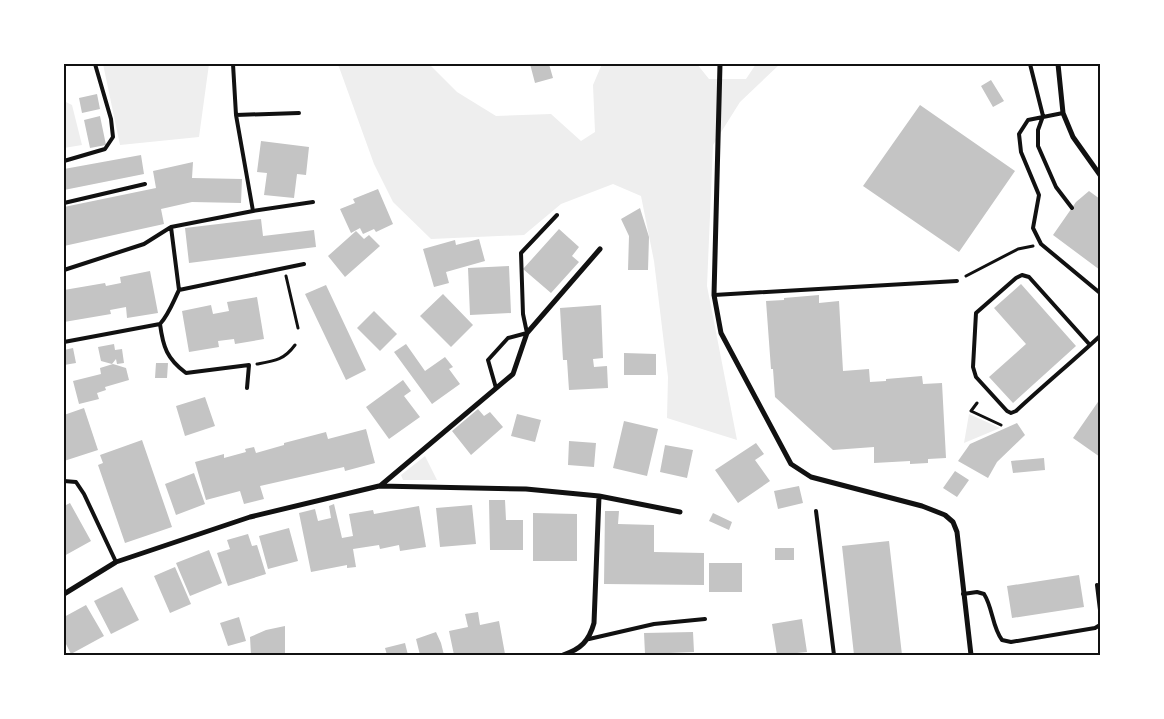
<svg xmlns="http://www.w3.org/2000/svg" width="1164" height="719" font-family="'Exo 2',sans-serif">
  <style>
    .green { fill: #eee }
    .building { fill: #c4c4c4 }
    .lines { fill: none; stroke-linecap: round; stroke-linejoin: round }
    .path { stroke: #111; stroke-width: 3 }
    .service { stroke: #111; stroke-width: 4 }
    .minor { stroke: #111; stroke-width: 5 }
    .neatline { fill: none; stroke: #111; stroke-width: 2 }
  </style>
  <rect width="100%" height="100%" fill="#fff"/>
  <path class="green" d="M103 64H209L199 137 120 145Z
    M337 64H429L457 92 496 116 551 114 581 141 595 132 593 85 602 64H697L709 79H746L756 64H780L740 102 713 145 707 286 737 440 667 418 668 377 654 261 641 196 613 184 561 204 524 235 431 239 393 202 374 164 339 67Z
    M64 101 72 105 82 145 64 148Z
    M969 414 1000 428 964 443Z
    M425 456 437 480H403L401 475Z"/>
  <path class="building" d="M530 64H549L553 78 535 83Z
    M991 80 1004 101 993 107 981 86Z
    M97 94 100 109 82 113 79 98Z
    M920 105 1015 171 959 252 863 186Z
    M100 116 106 145 90 148 84 120Z
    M261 141 309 147 306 175 297 174 294 198 264 195 267 173 257 172Z
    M141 155 144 174 64 190V169Z
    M193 162 192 178 242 179 241 203 192 202 161 209 164 224 64 246V207L156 188 153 171Z
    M378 189 393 224 376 232 374 229 363 234 360 228 351 233 340 209 355 203 353 199Z
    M1089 191 1100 199V270L1053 235 1076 202Z
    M640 208 649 237 648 270H628L629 236 621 219Z
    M261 219 263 236 314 230 316 247 189 263 185 228Z
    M559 229 579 247 572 256 579 262 551 293 523 269Z
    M356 231 364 239 369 235 380 246 345 277 328 256Z
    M479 239 485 261 446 272 449 283 434 287 423 249 455 240 456 245Z
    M509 266 511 313 470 315 468 268Z
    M150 271 158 313 127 318 126 307 110 310 111 314 64 322V290L105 283 106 286 121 283 120 277Z
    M1021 284 1076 346 1013 403 989 377 1026 344 994 308Z
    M326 285 366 370 346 380 305 294Z
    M443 294 473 325 451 347 420 316Z
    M819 295V303L839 301 843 371 869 369 870 382 886 381V379L922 376 923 384 942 383 946 458 928 459V463L910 464V461L874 463V447L833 450 775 397 773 369H771L766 301 784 300V298Z
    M257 297 264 339 235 344 234 339 218 341 219 347 189 352 182 311 211 305 213 314 229 311 227 302Z
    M601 305 603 358 593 359 594 367 607 366 608 388 569 390 567 360H563L560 308Z
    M374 311 397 334 380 351 357 328Z
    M114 344 115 350 122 349 124 363 117 364 116 359 112 364 101 361 98 347Z
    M406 344 425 371 445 357 453 367 449 369 460 384 432 404 394 352Z
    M73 348 76 363 64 365V350Z
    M624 353 656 354V375H624Z
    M156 363H168L167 378H155Z
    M113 364 126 368 129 380 105 387 106 390 97 393 99 399 79 404 73 381 101 374 100 368Z
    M403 380 411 391 404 396 420 417 389 439 366 407Z
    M205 397 215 426 185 436 176 406Z
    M1100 399V457L1073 438Z
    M84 408 98 450 64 461V415Z
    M478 409 484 416 490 412 503 427 471 455 452 431Z
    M517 414 541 420 535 442 511 436Z
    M624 421 658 429 647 476 613 468Z
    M1017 423 1025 435 997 462 988 478 958 461 970 444Z
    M366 429 375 463 345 471 344 467 260 486 264 499 244 504 240 491 206 500 195 462 224 454V458L246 452 245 449 254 447 256 453 284 445V443L326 432 328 439Z
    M142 440 172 527 125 543 98 465 103 463 100 455Z
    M569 441 596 443 594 467 568 465Z
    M756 443 764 454 755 460 770 481 738 503 715 470Z
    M665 445 693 450 687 478 660 472Z
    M1044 458 1045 470 1013 473 1011 461Z
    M955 471 969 480 957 497 943 488Z
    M194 473 205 504 176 515 165 484Z
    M799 486 803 503 778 509 774 491Z
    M489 500H505L506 520H523V550H490Z
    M70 503 91 541 64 556V506Z
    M334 504 342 538 353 536 349 514 373 510 374 514 419 506 426 547 400 551 399 545 380 549 379 545 353 549 356 567 347 568V565L311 572 299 513 315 509 318 521 331 518 329 506Z
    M472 505 476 544 440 547 436 508Z
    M605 511H619L618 524 654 525V552L704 553V585L604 584Z
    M533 513 577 514V561H533Z
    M713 513 732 522 729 530 709 521Z
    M289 528 298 561 268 569 259 536Z
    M248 534 252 546 257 545 266 574 228 586 217 553 230 549 227 540Z
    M889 541 902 655H854L842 546Z
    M775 548H794V560H775Z
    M209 550 222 583 190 596 176 563Z
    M709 563H742V592H709Z
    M175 567 191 604 170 613 154 576Z
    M1079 575 1084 607 1012 618 1007 586Z
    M122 587 139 620 111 634 94 601Z
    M86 605 104 636 71 654 64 640V617Z
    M478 612 480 625 499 621 505 654 454 655 449 631 468 627 465 614Z
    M239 617 246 641 228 646 220 623Z
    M802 619 807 652 777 655 772 624Z
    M285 626V655H251L250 637 266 630Z
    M436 632 441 643 444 655H428L427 653 420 655 416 639Z
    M693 632 694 652 645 654 644 633Z
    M405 643 408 655H387L385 648Z"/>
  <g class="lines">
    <path class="path" d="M286 276 298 328
      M966 276 1018 249 1033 246
      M257 364C275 361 284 360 295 345
      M977 403 971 411 1001 425"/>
    <path class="service" d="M233 64 236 115
      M1030 64 1043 116 1038 130V146L1056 187 1072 208
      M1063 113 1028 120 1019 134 1021 152 1039 195 1033 228 1041 244 1100 293
      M64 161 105 149 113 137 111 119 95 64
      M64 203 145 184
      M253 211 236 115 299 113
      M171 227 253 211 313 202
      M64 270 144 244 171 227 179 290 304 264
      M714 295 957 281
      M160 324C169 314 173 302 179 290
      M64 342 160 324C163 347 167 359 186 373L249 365 247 388
      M1090 345 1029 277 1022 275 1016 278 976 313 973 367 976 377 1007 411 1011 413 1016 411C1044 385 1073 361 1100 336
      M496 388 488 360 508 338 527 333 523 314 521 253 557 215
      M64 481 76 482 84 494 116 562
      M816 511 834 655
      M1097 585 1100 610
      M963 594 977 592 984 594C993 608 992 627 1002 640L1011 642 1095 628 1100 625
      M589 639 654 624 705 619"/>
    <path class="minor" d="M720 64 714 295 721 333 791 464 811 477 922 506 945 515 953 522 957 532 971 655
      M1058 64 1063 113 1073 137 1100 175
      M380 486 513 374 527 333 600 249
      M599 496 680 512
      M64 594 116 562 250 517 379 486 526 489 599 496 594 623C589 641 581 649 563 655"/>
  </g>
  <rect width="1164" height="719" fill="none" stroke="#ffffff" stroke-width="130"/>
  <rect x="65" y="65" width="1034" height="589" class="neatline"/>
</svg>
